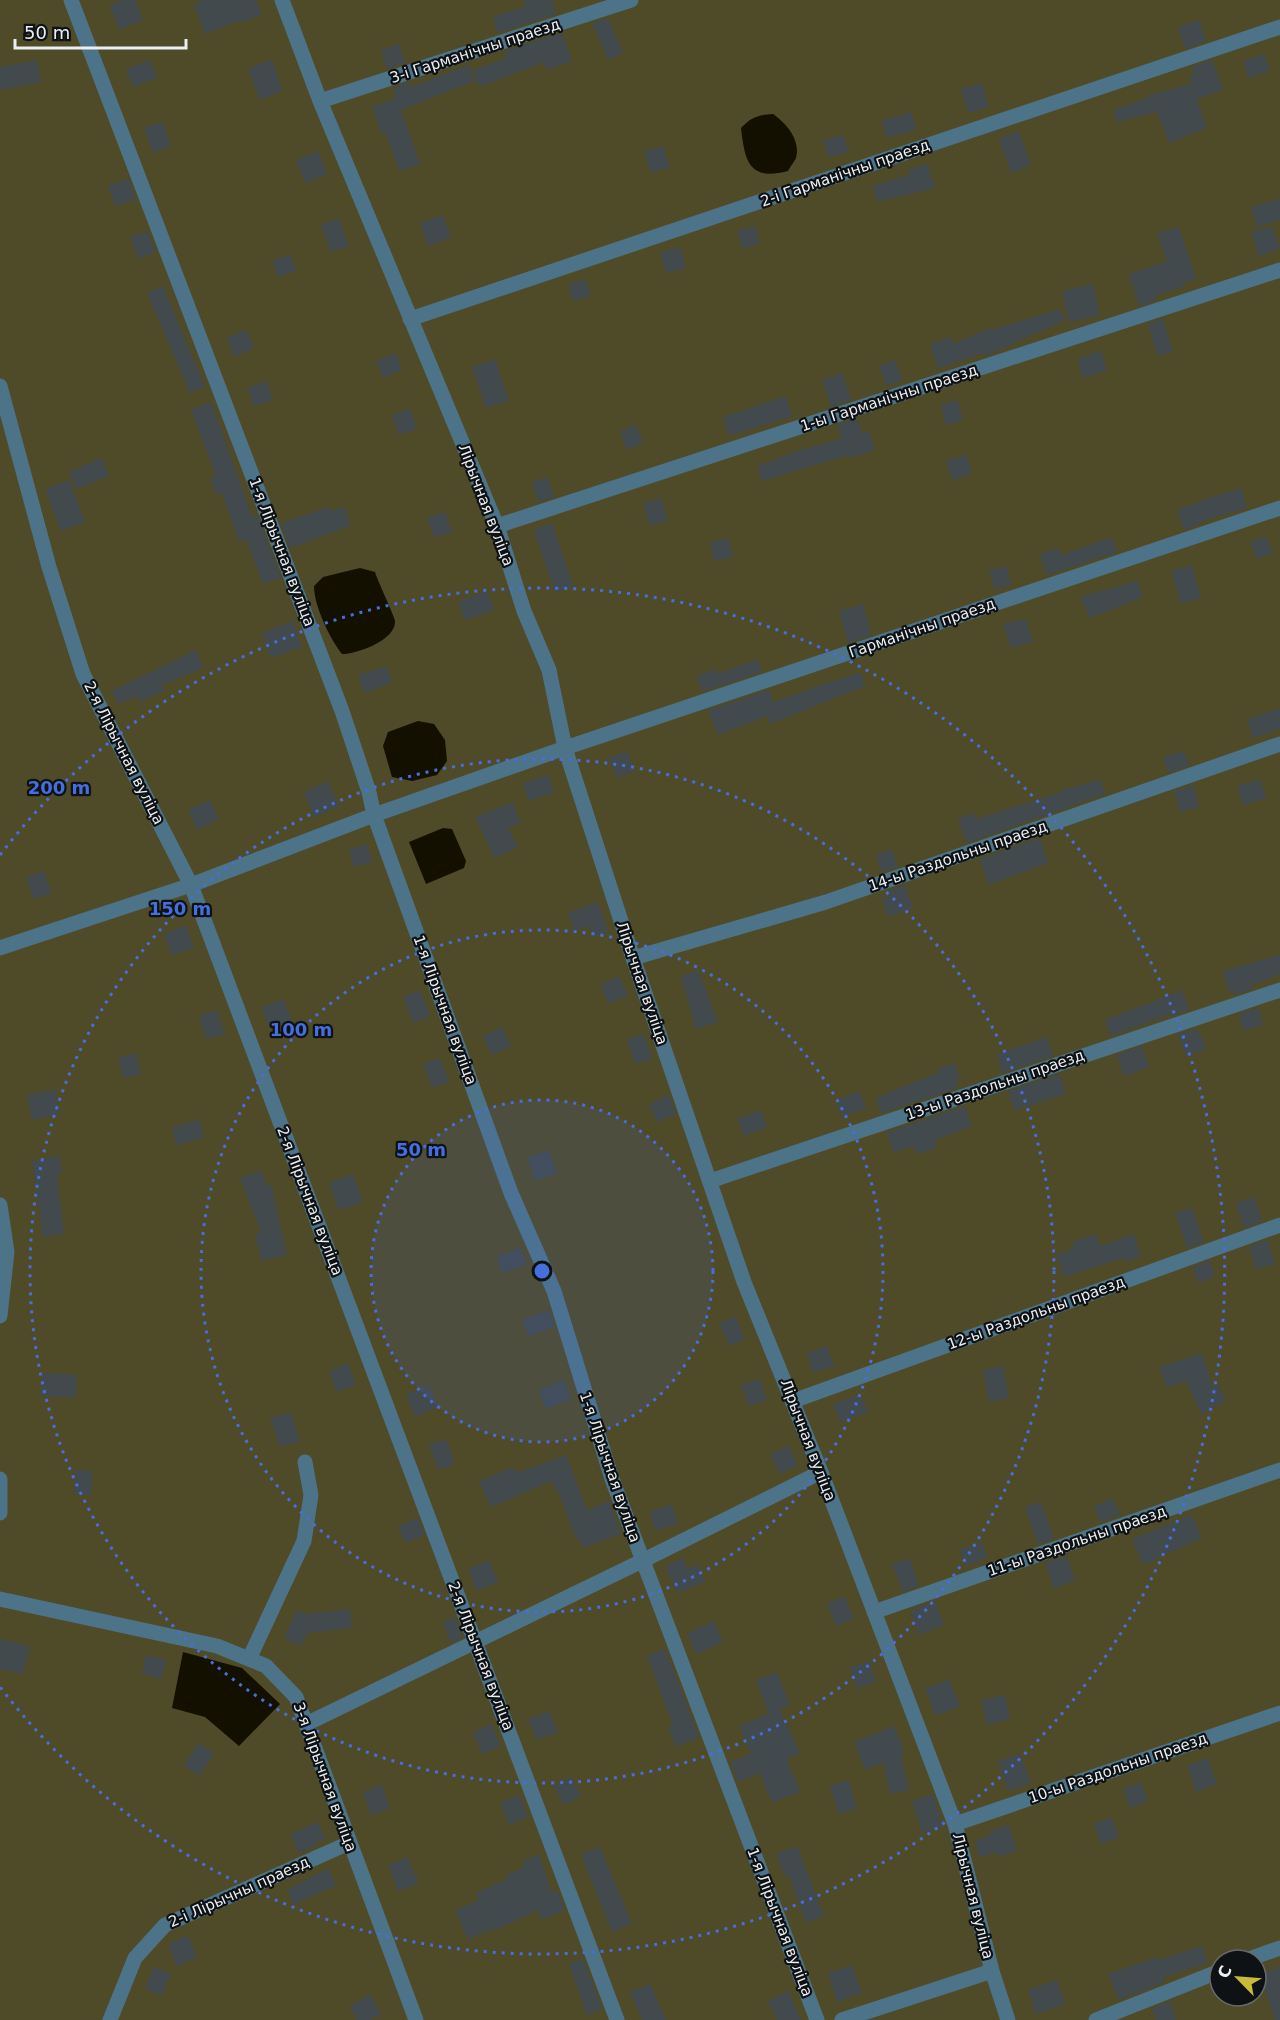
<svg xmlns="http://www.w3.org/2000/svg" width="1280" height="2020" font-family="'DejaVu Sans',sans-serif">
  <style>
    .green { fill: #4f4a28; fill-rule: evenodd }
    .water { fill: #131000 }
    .building { fill: #424a4e }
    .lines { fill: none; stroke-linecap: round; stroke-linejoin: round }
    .minor { stroke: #4c7388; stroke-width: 15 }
    .ring { fill: none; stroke: #466edd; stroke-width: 3; stroke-dasharray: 3 6 }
    .labels { text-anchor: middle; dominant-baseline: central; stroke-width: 4.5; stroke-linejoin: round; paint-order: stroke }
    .street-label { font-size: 15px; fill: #ebeff2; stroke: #0f1214 }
    .centre { fill: #466edd; stroke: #0f1214; stroke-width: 3 }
    .ring-label { font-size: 18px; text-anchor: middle; font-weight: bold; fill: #466edd; stroke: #0f1214; stroke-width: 4.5; stroke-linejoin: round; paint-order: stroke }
  </style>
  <rect width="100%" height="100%" fill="#232a2e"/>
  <path class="green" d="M0 0H1280V2020H0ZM1220 1960H1256V1996H1220Z"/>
  <path class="water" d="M773 114C786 123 801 140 796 158 794 162 790 167 788 171 749 181 745 162 741 128 751 117 758 115 773 114Z
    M360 568 375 572C378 582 394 615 395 621 396 640 357 654 342 654 330 639 314 606 314 586L323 577Z
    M418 721 434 724 445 740 447 761 437 775 412 781 392 777 383 746 388 732Z
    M443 828 452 829 466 861 464 868 426 884 409 842Z
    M183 1652 242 1668 280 1704 239 1746 205 1717 172 1708Z"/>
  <path class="building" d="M122 0H135L143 20 119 30 110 5Z
    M203 0H256L262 14 242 23 241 20 205 34 194 4Z
    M524 0H552L556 14 498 33 493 17 526 6Z
    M608 18 623 53 608 60 592 23Z
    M1199 20 1206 41 1185 49 1178 27Z
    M562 33 572 61 547 70 544 62 479 87 473 70 507 58 504 51Z
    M399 44 405 63 387 69 381 50Z
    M1264 54 1270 71 1248 78 1244 61Z
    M272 59 282 91 260 100 248 69Z
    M37 60 41 82 0 90V67Z
    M150 60 157 78 133 87 126 69Z
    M1212 60 1223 90 1197 99 1189 77 1194 75 1191 67Z
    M468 65 475 81 401 110 420 164 400 171 385 133 382 134 372 107 396 98 393 88 410 82 411 87Z
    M982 83 989 107 968 113 961 89Z
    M1191 84 1207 128 1169 143 1157 112 1117 122 1113 111 1149 97V95Z
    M911 112 916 129 887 138 881 121Z
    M162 121 171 146 153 153 144 128Z
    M1019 131 1031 165 1011 173 999 139Z
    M844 135 848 152 828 157 823 140Z
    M663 146 670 167 651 173 644 152Z
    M318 151 327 174 305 183 296 160Z
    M927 164 935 188 877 202 873 185 910 175 908 170Z
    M129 179 136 200 115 206 108 185Z
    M1280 199V220L1257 227 1251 207Z
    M443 215 451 237 428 246 420 223Z
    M339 218 349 246 331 252 321 225Z
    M755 226 760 243 743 249 737 231Z
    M1272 226 1280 249 1259 256 1251 232Z
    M1179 227 1196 279 1184 283 1185 286 1155 295 1157 300 1139 306 1129 274 1167 261 1157 233Z
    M147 231 156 252 139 259 130 237Z
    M680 247 686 268 666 273 660 253Z
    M290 254 296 271 278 277 272 261Z
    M585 279 591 296 573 301 568 285Z
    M1093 284 1100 315 1069 322 1062 291Z
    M163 286 205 387 190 393 147 293Z
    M1060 309 1065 320 986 356 983 353 938 368 930 344 951 337 953 344 990 328 991 330Z
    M1163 319 1173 352 1157 356 1148 323Z
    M246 330 254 348 234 357 227 338Z
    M1101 351 1107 371 1082 378 1078 358Z
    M396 353 402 370 383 378 376 361Z
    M495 359 509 401 486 408 472 367Z
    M895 360 902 380 886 386 879 366Z
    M842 373 851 400 831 407 822 380Z
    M266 381 273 400 254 407 247 388Z
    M786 396 792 416 728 436 723 417Z
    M957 400 963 420 946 425 941 405Z
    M211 402 252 517 257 515 281 578 263 584 246 539 239 542 222 493 216 495 210 478 216 476 191 410Z
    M410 408 417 429 399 435 392 415Z
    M857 419 862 434 869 431 875 450 850 458 849 455 762 481 757 467 791 453 842 438 837 425Z
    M636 425 643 443 627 450 620 431Z
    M967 455 972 474 952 480 946 461Z
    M102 458 109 476 76 489 69 472Z
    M548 477 554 497 538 502 532 482Z
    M69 480 85 522 61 531 45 489Z
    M1242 488 1247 508 1201 521 1202 523 1184 530 1177 510 1215 496Z
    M661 498 668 520 650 526 643 503Z
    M329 507 330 511 345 507 350 526 290 548 281 523Z
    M445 512 452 532 435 538 427 518Z
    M552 523 573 586 555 593 534 530Z
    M1266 536 1273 553 1257 559 1250 542Z
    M1112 537 1117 552 1047 575 1040 554 1059 548 1062 555Z
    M728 538 733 557 714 561 710 542Z
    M1192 565 1201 598 1181 604 1171 571Z
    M1007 566 1011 585 994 589 989 570Z
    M1137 581 1143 597 1090 618 1080 597Z
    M487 591 494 610 465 620 458 602Z
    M863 604 871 635 848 643 839 611Z
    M1026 619 1033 642 1011 648 1003 624Z
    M293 621 302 647 271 658 262 633Z
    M196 650 203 668 162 685 165 690 140 702 137 696 118 704 112 691Z
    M757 659 762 672 702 692 697 676 716 669 718 674Z
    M387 666 392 683 364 693 358 675Z
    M857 673H861L865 686 770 724 768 716 718 735 708 710 769 690 773 702Z
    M1280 708V729L1253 738 1247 719Z
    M627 751 635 771 617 778 609 758Z
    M1184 751 1189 766 1168 773 1163 757Z
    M549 775 554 793 528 801 523 783Z
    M1260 779 1266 798 1243 805 1237 786Z
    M1101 780 1105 794 967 843 958 819 974 813 976 819 1062 792 1061 790Z
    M328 781 339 807 314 817 304 792Z
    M1193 785 1199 807 1180 812 1174 791Z
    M210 800 219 819 197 830 188 810Z
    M513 802 521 823 508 828 518 847 495 858 475 817Z
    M1040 838 1048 863 988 885 980 859Z
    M367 844 372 862 354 867 349 849Z
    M892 849 898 867 881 872 876 855Z
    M44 871 51 893 33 899 26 877Z
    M905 885 913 908 888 917 882 899 889 897 888 891Z
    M597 902 609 931 593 937 589 926 575 931 568 913Z
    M185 925 194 947 172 956 164 934Z
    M1280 955V974L1252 985 1253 989 1234 995 1233 990 1229 992 1223 971Z
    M698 970 718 1022 696 1029 681 977Z
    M619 976 628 995 609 1004 600 985Z
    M420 990 430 1016 413 1023 403 997Z
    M1182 990 1189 1010 1171 1016 1170 1014 1111 1036 1105 1020Z
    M283 999 292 1021 270 1029 261 1007Z
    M1258 1008 1263 1025 1243 1031 1239 1014Z
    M217 1010 225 1034 206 1039 199 1016Z
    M502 1027 511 1046 492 1055 483 1036Z
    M1195 1029 1197 1032 1199 1031 1206 1049 1186 1056 1178 1034Z
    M644 1034 652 1059 635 1064 627 1039Z
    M1047 1037 1053 1056 1002 1073 997 1054Z
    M1142 1046 1149 1067 1124 1076 1117 1055Z
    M136 1053 141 1074 123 1078 118 1058Z
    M440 1058 449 1082 432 1088 423 1064Z
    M955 1063 960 1079 956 1081 958 1088 881 1113 876 1098 939 1072 937 1069Z
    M1059 1074 1066 1094 1014 1110 1008 1091Z
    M55 1089 60 1114 32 1120 27 1095Z
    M859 1091 866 1108 842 1117 836 1101Z
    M669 1095 676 1114 657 1122 649 1104Z
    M965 1106 972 1126 935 1140 937 1148 916 1154 914 1146 893 1152 887 1132Z
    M761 1110 767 1127 744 1136 737 1119Z
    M200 1120 204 1138 176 1145 172 1127Z
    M549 1150 557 1173 535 1181 527 1158Z
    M59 1155 62 1173 57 1174 64 1234 43 1237 32 1161Z
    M261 1170 267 1186 271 1184 287 1255 261 1261 255 1234 261 1232 240 1178Z
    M353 1174 363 1202 339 1210 329 1183Z
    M1254 1197 1262 1221 1244 1228 1236 1203Z
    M1192 1208 1204 1242 1187 1248 1175 1213Z
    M1096 1234 1100 1246 1134 1234 1141 1256 1124 1262 1123 1258 1064 1277 1056 1255 1074 1248 1072 1242Z
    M1268 1240 1275 1264 1256 1269 1249 1246Z
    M521 1248 526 1265 502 1273 497 1256Z
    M1210 1261 1215 1276 1199 1283 1193 1267Z
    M549 1310 555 1326 529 1336 522 1320Z
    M735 1316 745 1339 730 1346 719 1323Z
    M827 1346 834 1366 813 1373 807 1353Z
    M1202 1353 1213 1387 1218 1384 1226 1401 1201 1414 1186 1381 1167 1388 1159 1367Z
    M348 1363 356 1384 337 1392 329 1371Z
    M1003 1366 1009 1398 989 1402 983 1370Z
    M42 1373 77 1375 76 1397 41 1396Z
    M760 1379 767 1400 749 1406 741 1385Z
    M564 1380 571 1399 546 1409 539 1390Z
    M428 1385 438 1406 416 1417 406 1395Z
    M860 1394 868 1412 841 1423 833 1405Z
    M291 1412 300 1441 280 1447 270 1418Z
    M446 1439 455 1464 438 1470 429 1444Z
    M788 1445 798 1465 780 1474 770 1455Z
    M566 1455 587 1510 609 1501 621 1534 582 1548 579 1538 576 1539 558 1490 556 1491 552 1481 491 1507 479 1481 513 1467 516 1473Z
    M75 1470 92 1471 91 1495 74 1494Z
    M1112 1498 1120 1514 1101 1522 1094 1507Z
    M1041 1502 1054 1539 1038 1544 1025 1507Z
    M672 1504 678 1523 656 1531 649 1512Z
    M1191 1515 1192 1519 1194 1518 1202 1538 1143 1565 1132 1539Z
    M418 1518 425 1535 405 1543 398 1526Z
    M982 1542 987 1558 966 1566 959 1550Z
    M1066 1556 1075 1580 1054 1589 1045 1563Z
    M683 1558 687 1569 698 1565 705 1582 677 1593 665 1566Z
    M910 1558 919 1586 903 1592 892 1564Z
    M489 1560 498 1582 477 1591 468 1569Z
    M844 1596 854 1619 836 1626 827 1604Z
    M935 1601 944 1625 919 1635 910 1610Z
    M350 1609 352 1628 307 1633 301 1646 284 1638 297 1610 306 1614Z
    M455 1617 463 1637 451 1643 443 1622Z
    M714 1621 723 1642 696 1654 687 1633Z
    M0 1639 30 1646 23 1674 0 1669Z
    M665 1649 699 1737 676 1747 668 1727 673 1725 647 1656Z
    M146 1655 166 1660 161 1679 142 1674Z
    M869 1661 876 1682 857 1688 850 1667Z
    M777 1672 790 1705 780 1709 800 1753 787 1759 800 1792 772 1803 760 1773 738 1782 730 1762 751 1754 739 1726 777 1710 768 1713 756 1680Z
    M949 1679 960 1706 936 1716 925 1689Z
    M1005 1695 1010 1719 987 1725 981 1700Z
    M549 1711 558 1732 537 1740 528 1719Z
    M491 1724 501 1746 482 1754 473 1732Z
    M894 1726 905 1754 901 1755 909 1790 890 1794 883 1762 865 1770 854 1742Z
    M199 1743 214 1754 199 1776 184 1765Z
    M1020 1754 1031 1783 1008 1791 998 1761Z
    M1208 1758 1217 1784 1196 1792 1187 1766Z
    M571 1777 581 1796 564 1805 554 1786Z
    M848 1780 857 1808 839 1814 830 1786Z
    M1141 1783 1148 1801 1130 1808 1123 1789Z
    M382 1785 390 1808 371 1815 363 1792Z
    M933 1794 943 1827 922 1833 912 1801Z
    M519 1795 528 1817 509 1825 500 1803Z
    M1111 1817 1119 1837 1101 1844 1094 1824Z
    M318 1822 325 1839 315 1843 317 1845 299 1853 290 1834Z
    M1009 1825 1017 1851 998 1857 997 1852 979 1857 975 1841 991 1835 990 1831Z
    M797 1846 824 1916 806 1923 789 1875 785 1876 776 1854Z
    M600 1847 632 1923 612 1932 581 1854Z
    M539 1855 552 1893 558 1891 565 1910 542 1920 538 1910 494 1931 493 1929 468 1939 455 1910 479 1900 476 1893 507 1879 506 1875 524 1867 522 1861Z
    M408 1857 418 1884 398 1891 388 1865Z
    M328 1868 336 1885 294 1905 287 1890Z
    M188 1935 197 1957 177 1966 170 1950V1943Z
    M1202 1946 1207 1963 1164 1977 1163 1983 1119 2000 1108 1974 1157 1957 1158 1960Z
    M583 1958 602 2009 587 2015 569 1964Z
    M852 1965 862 1993 837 2002 828 1973Z
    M154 1967 171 1974 162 1996 145 1989Z
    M1280 1967V2020H1275L1260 1974Z
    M1057 1980 1065 2004 1036 2014 1028 1990Z
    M650 1984 666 2020H642L630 1992Z
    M788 1991 801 2020H777L768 2001Z
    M370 1994 381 2014 370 2020H357L350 2006Z
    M1170 2001 1176 2020H1156L1152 2008Z"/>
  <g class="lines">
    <path class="minor" d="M71 0 342 711 369 792 374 815 511 1193 554 1291 612 1479 817 2020
      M282 0 320 101 497 526 524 611 549 670 565 748 633 958 744 1282 821 1472 955 1824 992 1971 1008 2020
      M320 101 631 0
      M410 319 1280 27
      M0 386 49 567 83 674 191 885 617 2020
      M497 526 1280 270
      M0 948 191 885 374 815 565 748 1280 508
      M633 958 826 902 1280 744
      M710 1181 1280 990
      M0 1205 7 1252 0 1316
      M793 1401 1280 1225
      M0 1479V1513
      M0 1599 217 1646 266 1666 296 1697 416 2020
      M874 1612 1280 1470
      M249 1659 304 1541 311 1495 305 1462
      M306 1724 642 1561 821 1472
      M955 1824 1280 1713
      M1246 1960 1280 1948
      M110 2020 135 1958 165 1925 349 1843
      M842 2020 992 1971
      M1096 2020 1220 1971"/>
  </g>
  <circle cx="542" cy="1271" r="171" fill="#466edd" fill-opacity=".12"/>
  <g class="ring">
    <circle cx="542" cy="1271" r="171"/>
    <circle cx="542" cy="1271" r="341"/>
    <circle cx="542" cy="1271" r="512"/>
    <path d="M0 855A683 683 0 1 1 0 1687"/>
  </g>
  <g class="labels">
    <g class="street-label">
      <text transform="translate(475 51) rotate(-18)">3-і Гарманічны праезд</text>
      <text transform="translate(845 173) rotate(-19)">2-і Гарманічны праезд</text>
      <text transform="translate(889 398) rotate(-18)">1-ы Гарманічны праезд</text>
      <text transform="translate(486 505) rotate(69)">Лірычная вуліца</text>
      <text transform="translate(282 552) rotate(69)">1-я Лірычная вуліца</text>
      <text transform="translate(922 628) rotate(-19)">Гарманічны праезд</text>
      <text transform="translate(124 753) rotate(63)">2-я Лірычная вуліца</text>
      <text transform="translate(958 856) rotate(-19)">14-ы Раздольны праезд</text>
      <text transform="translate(642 983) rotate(71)">Лірычная вуліца</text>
      <text transform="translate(445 1010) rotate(70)">1-я Лірычная вуліца</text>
      <text transform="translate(995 1085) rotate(-19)">13-ы Раздольны праезд</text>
      <text transform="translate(310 1201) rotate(69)">2-я Лірычная вуліца</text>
      <text transform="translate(1036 1313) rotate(-20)">12-ы Раздольны праезд</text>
      <text transform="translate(808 1440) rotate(69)">Лірычная вуліца</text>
      <text transform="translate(610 1467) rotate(71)">1-я Лірычная вуліца</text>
      <text transform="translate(1077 1541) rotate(-19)">11-ы Раздольны праезд</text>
      <text transform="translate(481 1656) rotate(69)">2-я Лірычная вуліца</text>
      <text transform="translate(1118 1768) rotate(-19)">10-ы Раздольны праезд</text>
      <text transform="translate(325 1777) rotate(70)">3-я Лірычная вуліца</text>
      <text transform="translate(239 1892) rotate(-24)">2-і Лірычны праезд</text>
      <text transform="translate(973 1896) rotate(76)">Лірычная вуліца</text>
      <text transform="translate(780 1922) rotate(69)">1-я Лірычная вуліца</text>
    </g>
  </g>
  <circle cx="542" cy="1271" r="9" class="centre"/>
  <g class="ring-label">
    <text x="59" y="794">200 m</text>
    <text x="180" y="915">150 m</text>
    <text x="301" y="1036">100 m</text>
    <text x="421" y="1156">50 m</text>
  </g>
  <g transform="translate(1238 1978) rotate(295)"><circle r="28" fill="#0f1214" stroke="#676a6d" stroke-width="1.5"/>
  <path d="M0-4.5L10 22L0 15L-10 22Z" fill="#caba3a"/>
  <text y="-9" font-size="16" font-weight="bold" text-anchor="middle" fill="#ebeff2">С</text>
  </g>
  <path d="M15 39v9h171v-9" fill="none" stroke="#ebeff2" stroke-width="3"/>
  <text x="24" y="39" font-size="18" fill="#ebeff2" stroke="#0f1214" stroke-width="4.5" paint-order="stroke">50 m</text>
</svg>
